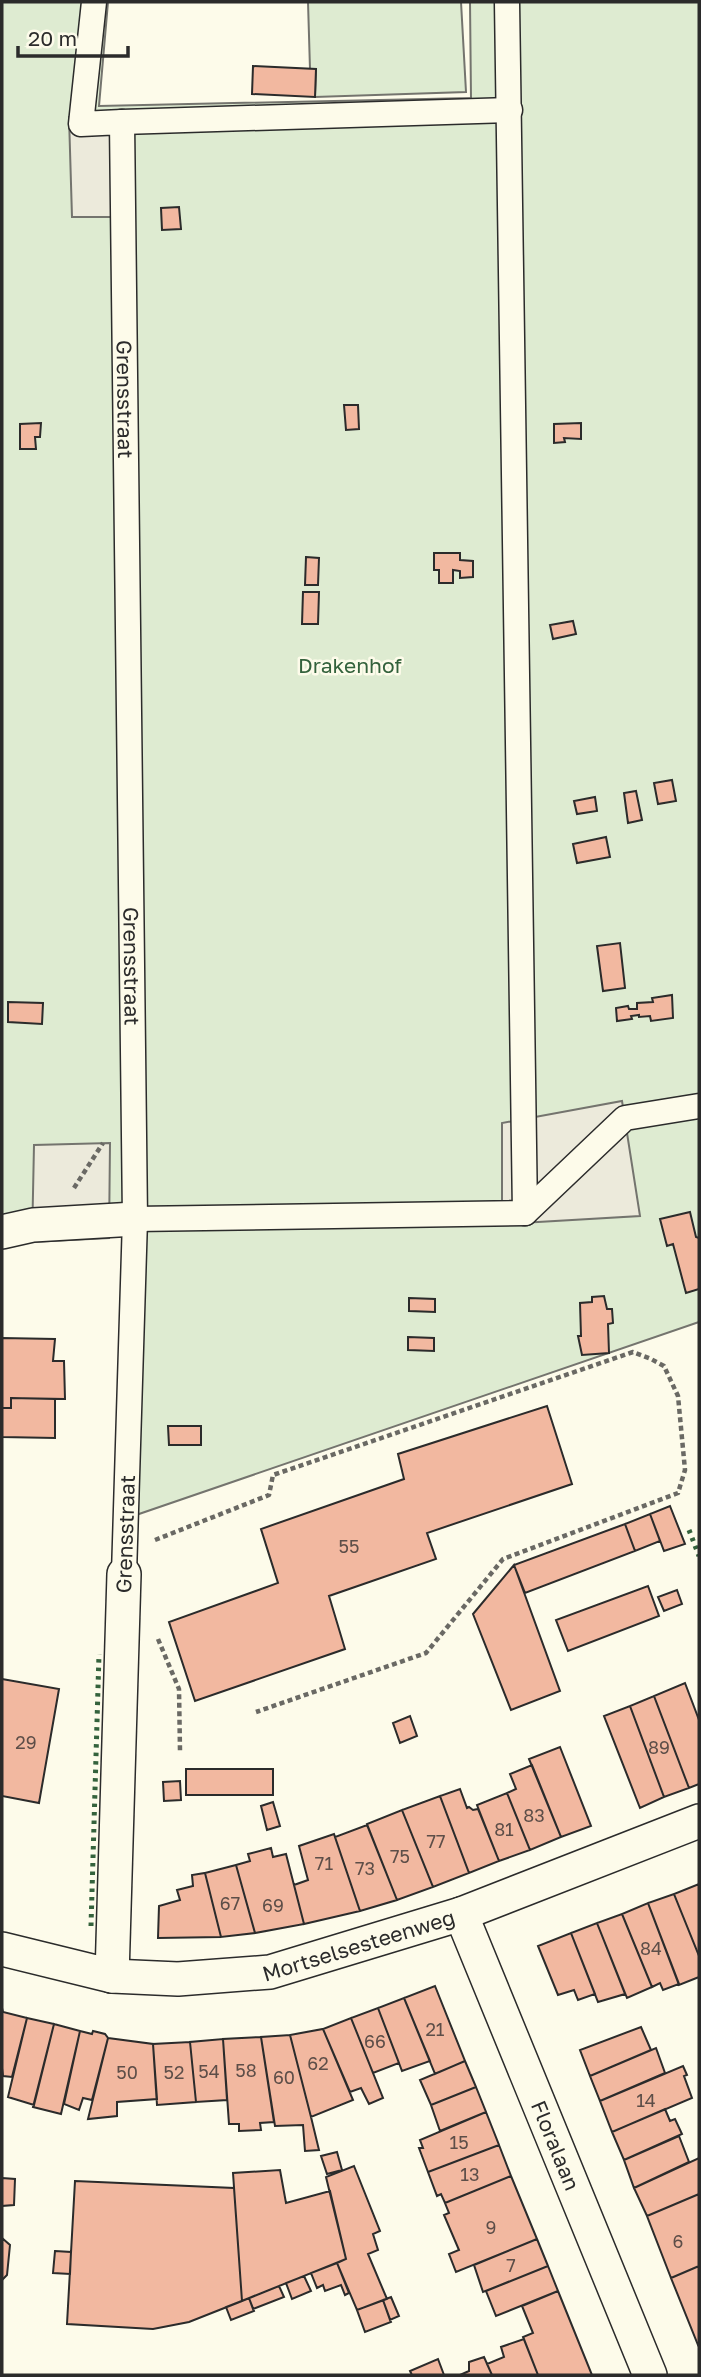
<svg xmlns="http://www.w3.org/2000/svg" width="701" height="2377" font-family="'Golos Text',sans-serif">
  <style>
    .green { fill: #deebd1; stroke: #74746e; stroke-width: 2 }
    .parking { fill: #eceadb; stroke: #74746e; stroke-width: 2 }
    .building { fill: #f2b8a0; stroke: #2b2b2b; stroke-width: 2 }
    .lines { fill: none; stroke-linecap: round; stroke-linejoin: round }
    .pedestrian-casing { stroke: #2b2b2b; stroke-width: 27 }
    .minor-casing { stroke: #2b2b2b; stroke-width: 36 }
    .path { stroke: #6a6964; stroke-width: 4.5; stroke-dasharray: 5 3.5; stroke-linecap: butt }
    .pedestrian { stroke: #fdfbea; stroke-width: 24 }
    .minor { stroke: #fdfbea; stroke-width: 33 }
    .hedge { stroke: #34623c; stroke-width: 5; stroke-dasharray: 3.5 5; stroke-linecap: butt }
    .labels { text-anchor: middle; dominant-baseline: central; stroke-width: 5; stroke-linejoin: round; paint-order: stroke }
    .number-label { font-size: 18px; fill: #5d4e48 }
    .street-label { font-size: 21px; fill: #2b2b2b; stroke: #fdfbea }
    .park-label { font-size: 21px; fill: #34623c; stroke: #fdfbea }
  </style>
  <rect width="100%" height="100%" fill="#fdfbea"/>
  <path class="green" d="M2 2H108L99 106 471 98 470 2H699V1322L136 1515 141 1228 2 1224Z
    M308 2H461L466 92 315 97 316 70 310 69Z"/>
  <path class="parking" d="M131 115 133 217H72L69 117Z
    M622 1101 640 1216 502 1224V1123Z
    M110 1143 109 1238 32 1242 34 1145Z"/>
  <path class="building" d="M253 66 316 69 315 97 252 94Z
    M179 207 181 229 162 230 161 208Z
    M344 405H358L359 429 346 430Z
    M41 423 40 437H35L36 449H20V424Z
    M581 423V439L564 438 565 442 554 443V424Z
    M434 553H460V560L473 561V577L460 578V571L453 570V583H439V570H434Z
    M306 557 319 558 318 585H305Z
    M303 592H319L318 624H302Z
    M573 621 576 634 553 639 550 625Z
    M672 780 676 801 658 804 654 783Z
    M636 791 642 820 628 823 624 793Z
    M595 797 597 811 577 814 574 801Z
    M606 837 610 857 577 863 573 844Z
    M620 943 625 988 603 991 597 946Z
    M672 995 673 1018 651 1021 650 1016 639 1017V1015L631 1016 632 1019 617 1021 616 1008 628 1006 629 1009H637V1003L653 1002 652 998Z
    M8 1002 43 1003 42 1024 8 1022Z
    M690 1212 696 1237 699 1238V1289L686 1293 673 1244 667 1246 660 1219Z
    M604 1296 607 1309H612L613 1323 608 1324 609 1353 582 1355 578 1336H581L580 1303 592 1302V1297Z
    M409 1298 435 1299V1312L409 1311Z
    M408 1337 434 1338V1351L408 1350Z
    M2 1338 55 1339 53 1361H64L65 1399 11 1398V1408H2Z
    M11 1398 55 1399V1438L2 1437V1408H11Z
    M547 1406 572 1484 427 1533 436 1559 329 1596 345 1649 195 1701 169 1622 278 1583 261 1529 404 1479 398 1454Z
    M168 1426H201V1445H169Z
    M670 1506 685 1544 664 1551 650 1514Z
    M650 1514 660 1541 635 1551 625 1524Z
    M625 1524 635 1551 525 1593 514 1565Z
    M514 1565 560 1691 511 1710 473 1614Z
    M648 1586 659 1616 568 1651 556 1620Z
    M677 1590 682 1604 664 1611 658 1597Z
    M2 1679 59 1689 39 1803 2 1796Z
    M685 1683 699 1720V1784L689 1788 654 1696Z
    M654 1696 689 1788 664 1797 630 1706Z
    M630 1706 664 1797 640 1808 604 1716Z
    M410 1716 417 1736 400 1743 393 1723Z
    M560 1747 591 1826 561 1837 529 1759Z
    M532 1765 561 1837 530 1850 507 1793 516 1789 510 1774Z
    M186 1769H273V1795H186Z
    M180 1781 181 1800 164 1801 163 1782Z
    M460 1789 467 1808 469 1807 473 1810 478 1809 499 1861 469 1873 440 1796Z
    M507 1793 530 1850 499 1861 477 1805Z
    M440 1796 469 1873 433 1887 402 1810Z
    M273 1802 280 1826 267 1830 261 1806Z
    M402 1810 433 1887 397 1900 367 1824Z
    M367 1825 397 1900 360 1911 335 1837Z
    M334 1834 360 1911 304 1924 294 1885 308 1880 299 1846Z
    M271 1848 273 1857 286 1854 304 1924 255 1933 236 1865 250 1861 248 1854Z
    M236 1865 255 1933 221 1937 205 1873Z
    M205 1873 221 1937 158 1938 159 1906 180 1900 177 1890 193 1886 192 1875Z
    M699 1884V1956L674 1894Z
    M674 1894 699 1956V1977L679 1985 648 1903Z
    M648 1903 679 1984 663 1990 660 1983 652 1987 622 1914Z
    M622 1914 652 1987 627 1998 597 1923Z
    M597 1923 625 1994 598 2002 571 1933Z
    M571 1933 595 1994 578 2000 574 1990 558 1995 538 1946Z
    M435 1986 465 2061 435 2074 404 1998Z
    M404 1998 430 2061 402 2071 378 2008Z
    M2 2008 3 2012 27 2018 12 2077 3 2076 2 2068Z
    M378 2008 399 2063 373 2073 351 2018Z
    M27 2018 54 2024 34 2105 8 2097Z
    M351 2018 383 2098 369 2104 361 2088 350 2092 323 2029Z
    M54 2024 80 2031 61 2114 33 2107Z
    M641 2027 651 2050 590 2076 580 2050Z
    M323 2029 353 2100 311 2117 290 2035Z
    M80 2031 92 2034 93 2031 105 2034 108 2038 92 2100 83 2098 79 2110 64 2104Z
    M290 2035 311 2117 319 2150 305 2151 303 2125 275 2126 261 2037Z
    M261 2037 274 2122 260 2123 261 2130 239 2131V2124H229L223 2039Z
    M108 2038 153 2044 157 2099 117 2102V2116L88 2119Z
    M223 2039 227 2100 196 2102 190 2042Z
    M190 2042 196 2102 157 2105 153 2044Z
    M656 2048 665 2073 600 2101 590 2076Z
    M465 2061 476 2087 431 2105 420 2080Z
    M683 2066 687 2075 684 2076 692 2098 612 2132 600 2101Z
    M476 2087 486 2112 440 2131 431 2105Z
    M665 2109 670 2121 675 2119 682 2134 624 2160 612 2132Z
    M486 2112 499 2145 428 2172 419 2148H423L420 2140Z
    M679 2136 689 2162 634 2188 624 2160Z
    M499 2145 511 2176 445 2203 441 2194 437 2196 428 2172Z
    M337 2152 342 2170 327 2174 321 2156Z
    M699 2158V2194L647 2216 634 2188Z
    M354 2166 380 2231 373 2234 378 2250 368 2254 387 2299 357 2310 337 2263 346 2259 326 2177Z
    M280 2170 286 2203 330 2191 346 2259 242 2301 233 2173Z
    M511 2176 537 2239 456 2272 449 2254 459 2250 444 2215 449 2213 445 2203Z
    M2 2178 15 2179 14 2205 2 2206V2212Z
    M75 2181 234 2188 242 2301 189 2322 153 2329 67 2324Z
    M699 2194V2266L671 2278 647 2216Z
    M2 2238 10 2245 7 2275 2 2280Z
    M537 2239 548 2266 483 2292 474 2265Z
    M55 2251 71 2252 70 2274 53 2273Z
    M337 2263 349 2293 345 2295 341 2285 325 2291 323 2285 317 2288 311 2273Z
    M548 2266 558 2291 496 2316 486 2291Z
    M699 2266V2344L698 2345 671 2278Z
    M304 2276 311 2291 292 2299 286 2283Z
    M279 2286 284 2297 253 2309 249 2298Z
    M558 2291 592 2375H538L523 2337 533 2333 522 2306Z
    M391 2297 399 2316 390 2320 383 2300Z
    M249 2298 254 2311 231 2320 226 2307Z
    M383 2300 391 2322 365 2332 357 2310Z
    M524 2339 538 2375H492L487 2364 504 2357 501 2347Z
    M484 2357 492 2375H460L469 2371V2362Z
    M438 2359 444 2375H412L410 2371Z"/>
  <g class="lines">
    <g class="pedestrian-casing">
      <g id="pedestrian">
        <path id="s1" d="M94 2 81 124 122 122 135 1219 124 1574"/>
        <path d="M122 122 510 110"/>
        <path d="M525 1213 625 1118 699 1106"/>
        <path d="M135 1219 525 1213 507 2"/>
      </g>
    </g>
    <g class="minor-casing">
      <g id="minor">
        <path d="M2 1232 33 1225 135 1219"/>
        <path id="s2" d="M461 1914 650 2375"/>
        <path id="s3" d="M2 1949 112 1976 178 1979 270 1972 461 1914 699 1821"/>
        <path d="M112 1976 124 1574"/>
      </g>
    </g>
    <path class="path" d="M74 1188 103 1143
      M155 1540 269 1495 273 1475 633 1352 651 1359 664 1366 678 1396 685 1470 678 1493 503 1559 426 1653 256 1712
      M158 1639 179 1689 180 1751"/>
    <use href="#pedestrian" class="pedestrian"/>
    <use href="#minor" class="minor"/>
    <path class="hedge" d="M689 1530 699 1556
      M91 1926 99 1654"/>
  </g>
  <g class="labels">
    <g class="number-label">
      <text x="349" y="1546">55</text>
      <text x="26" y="1742">29</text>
      <text x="659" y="1747">89</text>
      <text x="534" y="1815">83</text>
      <text x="504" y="1829">81</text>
      <text x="436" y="1841">77</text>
      <text x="400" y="1856">75</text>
      <text x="324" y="1863">71</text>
      <text x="365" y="1868">73</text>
      <text x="230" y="1903">67</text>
      <text x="273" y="1905">69</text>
      <text x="651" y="1948">84</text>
      <text x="435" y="2029">21</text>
      <text x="375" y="2041">66</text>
      <text x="318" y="2063">62</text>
      <text x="246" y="2070">58</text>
      <text x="209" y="2071">54</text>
      <text x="127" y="2072">50</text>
      <text x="174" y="2072">52</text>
      <text x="284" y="2077">60</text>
      <text x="646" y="2100">14</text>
      <text x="459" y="2142">15</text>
      <text x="470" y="2174">13</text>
      <text x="491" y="2227">9</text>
      <text x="678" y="2241">6</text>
      <text x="511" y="2265">7</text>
    </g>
    <g class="street-label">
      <text stroke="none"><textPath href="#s1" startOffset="441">Grensstraat</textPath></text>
      <text stroke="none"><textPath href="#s1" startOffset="1008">Grensstraat</textPath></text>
      <text transform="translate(125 1534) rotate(-88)">Grensstraat</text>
      <text stroke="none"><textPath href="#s3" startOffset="364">Mortselsesteenweg</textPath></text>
      <text stroke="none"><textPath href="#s2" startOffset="250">Floralaan</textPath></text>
    </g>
    <g class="park-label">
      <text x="350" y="665">Drakenhof</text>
    </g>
  </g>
  <rect width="701" height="2377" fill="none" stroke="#2b2b2b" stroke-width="7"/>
  <path d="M18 46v10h110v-10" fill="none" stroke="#2b2b2b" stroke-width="3.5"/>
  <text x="28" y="46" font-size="21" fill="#2b2b2b" stroke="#fdfbea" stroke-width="5" paint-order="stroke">20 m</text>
</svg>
